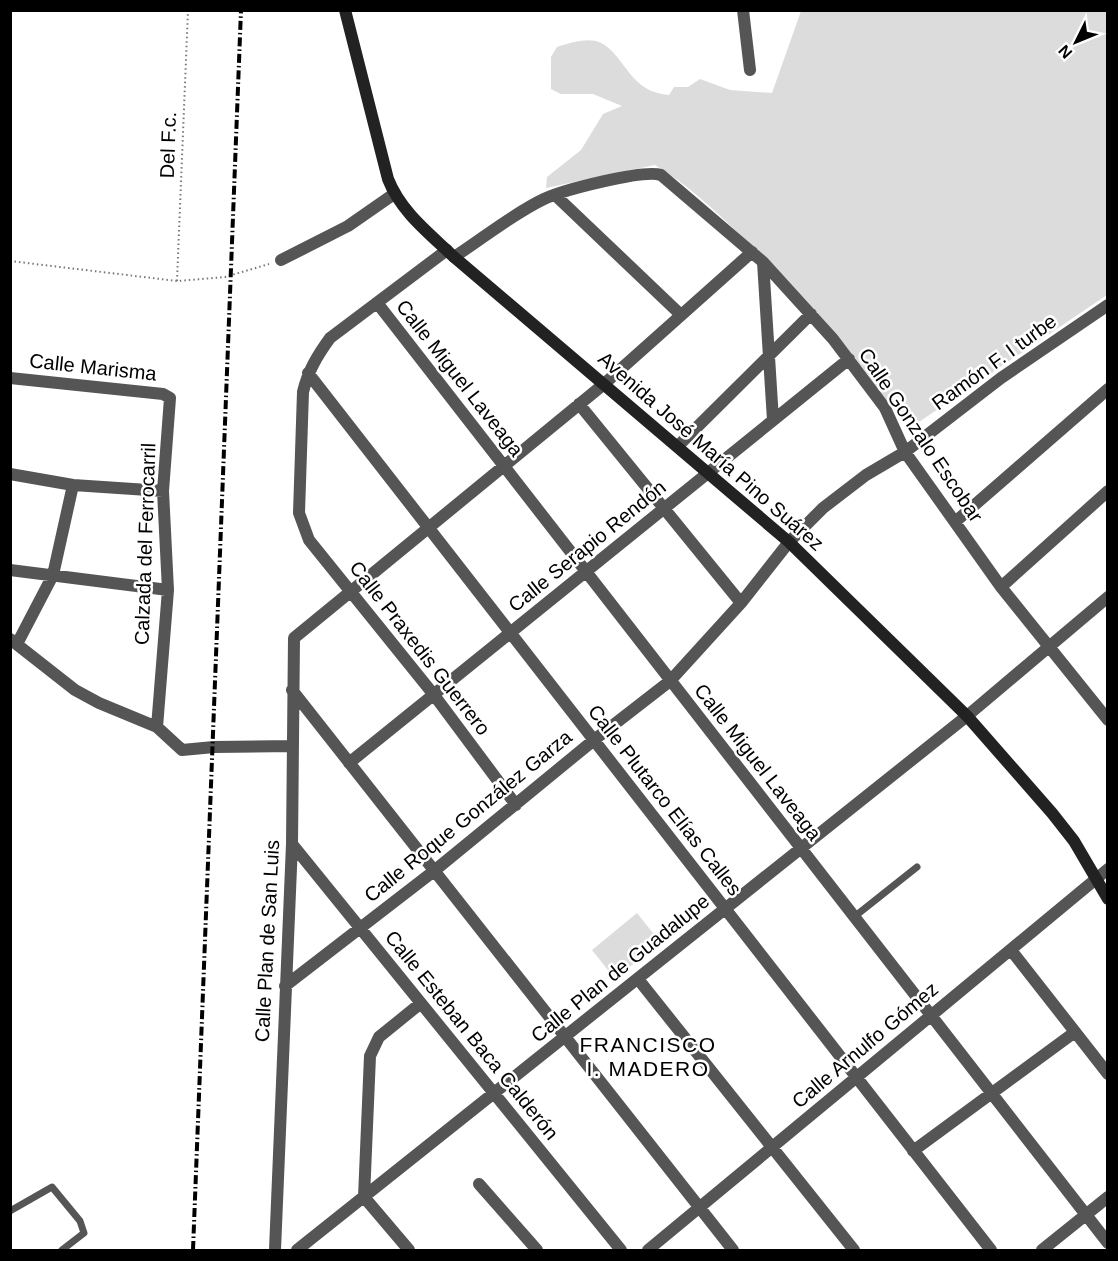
<svg xmlns="http://www.w3.org/2000/svg" width="1118" height="1261" font-family="Arial,sans-serif">
  <style>
    .green { fill: #dcdcdc }
    .lines { fill: none; stroke-linecap: round; stroke-linejoin: round }
    .path { stroke: #777; stroke-width: 2; stroke-dasharray: 1.5 3; stroke-linecap: butt }
    .lane { stroke: #555; stroke-width: 7 }
    .street { stroke: #555; stroke-width: 12 }
    .secondary { stroke: #222; stroke-width: 12 }
    .rail { stroke: #000; stroke-width: 4; stroke-dasharray: 9 3 1.5 3; stroke-linecap: butt }
    .labels { text-anchor: middle; dominant-baseline: central; stroke-width: 5; stroke-linejoin: round; paint-order: stroke }
    .street-label { font-size: 20px; fill: #000; stroke: #fff }
    .neighbourhood-label { font-size: 21px; letter-spacing: 1.5px; fill: #000; stroke: #fff }
  </style>
  <rect width="100%" height="100%" fill="#fff"/>
  <path class="green" d="M801 11H1107V295L910 428C856 364 805 300 746 241 718 213 690 186 655 165L546 188 547 177 581 150 603 114 622 106 593 94H561L551 89V57L557 47C570 43 590 36 603 44 626 58 630 92 669 95L674 87H688L700 79 730 90 772 93Z
    M637 913 660 942 615 979 592 950Z"/>
  <g class="lines">
    <path class="path" d="M10 261 177 281 225 277 269 264
      M177 281 188 10"/>
    <path class="lane" d="M854 917 917 867
      M10 1211 52 1187 80 1221 84 1233 62 1250"/>
    <path class="street" d="M743 10 750 70
      M555 195 681 315
      M447 250 330 338C317 356 308 371 303 392L299 513 309 540 434 695 516 805
      M454 257C482 239 514 213 544 199 563 190 644 169 661 175L763 262 833 339 885 408 905 452 1001 587 1108 720
      M281 260 348 226 394 194
      M763 262 773 420
      M378 304 1108 1243
      M308 373 991 1250
      M10 378 163 394 170 398 163 491 168 590 157 727
      M579 404 741 603
      M678 446 811 314
      M10 474 73 485 163 491
      M955 522 1108 389
      M10 570 168 590
      M1001 587 1108 491
      M10 639 75 690 99 703 157 727 182 750 214 747 292 746
      M17 644 53 575 73 485
      M292 690 733 1250
      M349 763 849 359
      M292 844 621 1250
      M1011 950 1108 1074
      M638 979 854 1250
      M285 986 434 871 594 740 670 681 741 603 789 542 823 508 866 475 905 452 1001 378 1108 305
      M913 1151 1075 1032
      M479 1184 537 1250
      M275 1250 292 844 294 638 604 384 752 252
      M297 1250 967 716 1108 597
      M409 1250 364 1197 370 1056 379 1037 421 1003
      M648 1250 1108 869
      M1042 1250 1108 1197"/>
    <path class="secondary" d="M345 10 388 179C401 212 429 233 454 257L789 542 967 716 1052 813 1074 841 1108 899"/>
    <path class="rail" d="M193 1250 241 10"/>
  </g>
  <g class="labels">
    <g class="street-label">
      <text transform="translate(168 145) rotate(-88)">Del F.c.</text>
      <text transform="translate(994 362) rotate(-36)">Ramón F. I turbe</text>
      <text transform="translate(93 367) rotate(6)">Calle Marisma</text>
      <text transform="translate(460 378) rotate(52)">Calle Miguel Laveaga</text>
      <text transform="translate(921 435) rotate(56)">Calle Gonzalo Escobar</text>
      <text transform="translate(711 451) rotate(41)">Avenida José María Pino Suárez</text>
      <text transform="translate(145 544) rotate(-88)">Calzada del Ferrocarril</text>
      <text transform="translate(587 546) rotate(-39)">Calle Serapio Rendón</text>
      <text transform="translate(420 648) rotate(52)">Calle Praxedis Guerrero</text>
      <text transform="translate(758 762) rotate(52)">Calle Miguel Laveaga</text>
      <text transform="translate(665 800) rotate(52)">Calle Plutarco Elías Calles</text>
      <text transform="translate(468 816) rotate(-39)">Calle Roque González Garza</text>
      <text transform="translate(267 941) rotate(-87)">Calle Plan de San Luis</text>
      <text transform="translate(620 968) rotate(-39)">Calle Plan de Guadalupe</text>
      <text transform="translate(472 1035) rotate(51)">Calle Esteban Baca Calderón</text>
      <text transform="translate(865 1045) rotate(-40)">Calle Arnulfo Gómez</text>
    </g>
    <g class="neighbourhood-label">
      <text x="648" y="1044">FRANCISCO<tspan x="648" dy="24">I. MADERO</tspan></text>
    </g>
  </g>
  <rect width="1118" height="1261" fill="none" stroke="#000000" stroke-width="24"/>
  <g transform="translate(1076 42) rotate(227)" stroke="#ffffff" stroke-width="4.5" paint-order="stroke">
  <path d="M0-4.5L10 22L0 15L-10 22Z" fill="#000000"/>
  <text y="-9" font-size="16" font-weight="bold" text-anchor="middle" fill="#000000">N</text>
  </g>
</svg>
